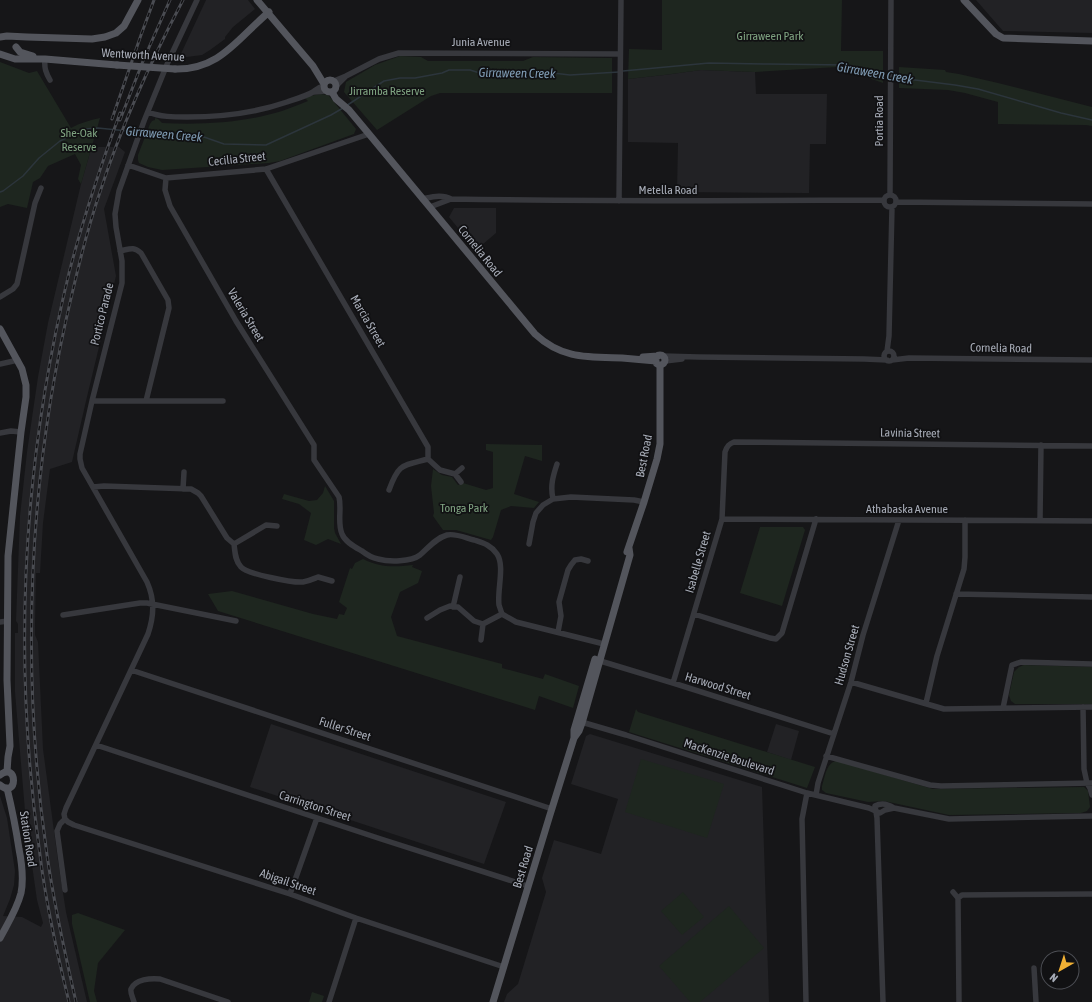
<svg xmlns="http://www.w3.org/2000/svg" width="1092" height="1002" font-family="'Asap Condensed',sans-serif">
  <style>
    .built { fill: #222225 }
    .green { fill: #1e261f }
    .lines { fill: none; stroke-linecap: round; stroke-linejoin: round }
    .stream { stroke: #2c353c; stroke-width: 1.5 }
    .minor { stroke: #37383d; stroke-width: 5.5 }
    .major { stroke: #53555c; stroke-width: 7 }
    .rail-casing { stroke: #4a4c52; stroke-width: 3 }
    .rail { stroke: #111113; stroke-width: 1.5; stroke-dasharray: 4.5; stroke-linecap: butt }
    .major-bridge { stroke: #53555c; stroke-width: 7 }
    .labels { text-anchor: middle; dominant-baseline: central; stroke-width: 3.5; stroke-linejoin: round; paint-order: stroke }
    .park-label { font-size: 12px; fill: #7fa381; stroke: #111113 }
    .street-label { font-size: 12px; fill: #a8adb8; stroke: #111113 }
    .water-label { font-size: 13px; font-style: italic; fill: #7f9bb3; stroke: #111113 }
  </style>
  <rect width="100%" height="100%" fill="#161618"/>
  <path class="built" d="M206 0H248L255 9 233 27 225 37V39L210 50 202 55 179 58Z
    M976 0H1092V33L1003 31Z
    M701 70 755 72 756 94H827L826 144H810L809 193 677 192 678 143 628 142V79L664 75Z
    M99 147H119L125 152 104 209 116 276 86 401 72 462 50 469 43 523 40 573H36L35 626V635L38 642 43 749 58 861 66 912 87 1002H0V796L7 818 15 871 14 885 10 899 3 916 22 917 41 927 43 923 37 900 26 823 15 692V633H18V624L16 621 20 516 27 452 38 377 48 323 81 184 91 149Z
    M454 208H496V233L476 250 449 217Z
    M271 724 506 802 484 864 250 787Z
    M776 724 799 731 791 760 767 752Z
    M590 734 762 787 769 1002H504L507 994 518 984 546 892 542 878 554 840 601 854 618 799 571 784 586 736Z"/>
  <path class="green" d="M662 0H842L841 51H883V83L838 67 755 72 701 70 664 75 628 79 629 49 662 50Z
    M400 56 421 57 428 61H523L533 57 612 58V93H440L431 96 377 130 344 92 346 82 375 65Z
    M0 62 29 73 37 71 71 128C80 123 90 120 100 118L81 184 78 179 81 165 75 154 48 166 40 178 33 182 27 208 8 204 0 207Z
    M899 67 945 70 946 72 959 74 998 83 1092 107V126L1086 125 998 124V102L965 93 948 90 899 88Z
    M321 94 327 95 329 96 356 129 354 134 280 161 269 163 162 170 148 167 139 163 138 160V155L150 124 152 121 155 120V118L158 119 162 123C202 125 243 123 282 111 291 108 300 104 308 101L305 98 310 96Z
    M486 444 542 445V461L525 456 514 494 539 502 534 508 511 506 501 510 493 537 491 540 456 530H443L433 516 434 513 431 486 433 469 442 475 452 477 458 485 463 483 486 490 493 488V452L486 450Z
    M325 486 334 501V528L335 533 341 544 328 539 316 545 304 540 311 513 299 504 282 499 284 494 309 501 317 500 323 493Z
    M760 527H803L805 530 782 606 740 593Z
    M363 559C381 568 394 567 413 565L412 567 422 571 418 583 400 592 391 617 397 636 502 664V668L543 679 545 674 579 686 573 708 539 696 535 710 218 611 208 594 232 591 313 614 337 619 339 614 344 615 347 608 339 602 350 568 352 569 355 563Z
    M1024 665 1092 667V704H1015L1011 701 1009 695 1014 672 1019 667Z
    M636 709 638 712 815 767 807 788 629 732Z
    M641 759 724 784 707 838 625 812Z
    M837 761 933 789 1084 787 1088 791 1090 807 1087 811 1081 813 949 815 884 801 868 802 826 793 822 790V786C825 777 826 762 837 761Z
    M683 892 704 917 682 935 661 911Z
    M729 906 764 948 700 1002H690L659 966Z
    M78 913 125 930 98 963 94 991 97 1002H90L72 924V915Z
    M312 992 324 996 322 1002H309Z"/>
  <g class="lines">
    <path class="stream" d="M623 71 709 63 769 64 847 65 890 75
      M893 76 907 79 955 85 978 89 1061 113 1092 120
      M346 106 384 81 400 78H415L442 73 449 70H470L483 74H500L519 71H536L570 75 619 72
      M141 133 184 137H204L224 144 266 145 331 115 343 108
      M0 192 3 191 23 176 39 158 60 141 85 129 98 128 137 132"/>
    <path class="minor" d="M45 59C44 68 46 73 50 80
      M334 81 346 76 379 59 399 53 620 54
      M337 85 345 77
      M314 92 326 91
      M148 112C160 117 174 117 187 117 221 117 255 113 287 102 296 99 306 96 313 92 317 89 319 87 324 86
      M128 165 166 178 266 169 369 134
      M266 169 428 447V459L440 470 455 474 461 482
      M166 178 165 190 170 206 236 321 314 445V460L339 497C342 509 337 522 342 534 345 542 355 547 362 551 367 555 373 558 378 559 389 562 411 562 420 555 428 548 436 538 447 535 455 533 466 538 474 540 483 543 491 545 497 554 505 566 497 590 499 605 500 608 501 611 502 614
      M890 195 891 0
      M884 201a6 6 0 1 1 12 0a6 6 0 1 1-12 0Z
      M422 199C432 197 442 194 451 199 595 201 740 201 884 200
      M619 201 621 0
      M896 202 1092 204
      M430 207 451 199
      M120 251C130 249 133 246 141 253L168 300 169 308 146 401
      M0 297 13 289 17 284 35 203 41 188
      M887 351 889 336 892 207
      M884 356a5 5 0 1 1 10 0a5 5 0 1 1-10 0Z
      M663 356 698 357 864 359 887 360
      M892 360 909 358 1092 360
      M665 361 682 359
      M0 364 18 360
      M92 401H223
      M0 433 11 431 21 432
      M455 474 462 468
      M93 487 104 486 191 489 198 493 201 496 227 538 234 544
      M183 489 184 472
      M389 490C399 463 402 466 428 459
      M553 499C550 486 553 476 557 464
      M722 519 1092 521
      M1040 520 1041 445
      M234 544C235 552 235 561 241 567 247 574 293 583 303 582 309 581 313 579 318 577L332 581
      M234 544 266 525 277 526
      M529 544 533 522 536 513 543 505 553 499 571 497 634 500 644 502
      M956 594 1092 597
      M453 607 460 577
      M502 614 516 622 604 644
      M694 614 770 638 776 639 782 633 816 519
      M63 615 140 603H147L236 621
      M427 618 440 610 450 606 458 607 474 621 483 624 502 614
      M0 622 8 621
      M558 632 561 616 559 602 568 570 571 565 575 560 581 559 588 561
      M481 640 483 624
      M597 660 673 683 834 734
      M131 670 552 809
      M851 682 944 709 1092 707
      M673 683 722 519 725 452C727 446 729 444 734 442L1092 446
      M926 703 937 656 964 569 965 557V520
      M1083 707 1084 769 1087 783 1090 788 1092 795
      M1003 708 1012 665 1021 662 1092 664
      M578 721 626 735 807 793 869 808 880 813 885 810 894 808 949 819 1092 816
      M96 745 381 839 528 886
      M826 756 930 785 941 786 1092 783
      M816 795 818 783 851 682 863 635 899 520
      M65 819 64 814 66 808 148 634C154 616 155 600 147 582L82 468 80 459V454L92 401 122 283V261L116 227 115 214 119 191 144 121 168 62 197 0
      M65 819 68 822 74 825 290 894 356 918 504 967
      M65 890 57 831 60 824 65 819
      M953 892 958 898 959 1002
      M290 894 317 818
      M958 898 962 895 1092 894
      M1034 968 1036 1002
      M134 1002C133 998 130 993 131 989 135 979 151 978 160 979L228 1002
      M329 1002 356 918
      M806 1002 802 819 807 793
      M883 1002 877 818 875 806C882 802 888 804 894 808"/>
    <path class="major" d="M257 0 313 66 324 84
      M964 0 996 34 1003 38 1092 41
      M0 37 7 36 27 37 92 39 105 37 116 33 124 26 138 0
      M16 47 20 52 33 56
      M0 54 15 59H45L117 65
      M175 69C220 70 237 39 269 12
      M324 86a6 6 0 1 1 12 0a6 6 0 1 1-12 0Z
      M332 92 336 99 349 110 369 134 535 334C562 359 587 357 622 358 633 359 644 360 656 361
      M0 329 22 369 26 385V397L21 432 8 556 7 680 10 746 8 757 7 772
      M655 360a5 5 0 1 1 10 0a5 5 0 1 1-10 0Z
      M643 357 658 356
      M627 552 644 502 657 459 660 444V365
      M574 738V730L595 659
      M0 775C18 761 18 800 0 785
      M0 938C8 923 17 909 21 893 24 878 22 864 19 849 16 829 12 809 7 788
      M493 1002 549 818 574 738 579 731 582 723 630 555 629 548"/>
    <g class="rail-casing">
      <path id="rail" d="M112 119 141 35 154 0
        M120 120 143 61 170 0
        M69 1002C57 953 46 905 40 855 12 658 22 466 69 273 83 219 101 165 120 113
        M76 1002C65 954 54 904 47 855 20 669 28 477 72 294 80 259 89 224 101 189 122 124 151 61 183 0"/>
    </g>
    <use href="#rail" class="rail"/>
    <path class="major-bridge" d="M117 65 175 69"/>
  </g>
  <g class="labels">
    <g class="park-label">
      <text x="770" y="36">Girraween Park</text>
      <text x="387" y="91">Jirramba Reserve</text>
      <text x="79" y="133">She-Oak<tspan x="79" dy="14">Reserve</tspan></text>
      <text x="464" y="508">Tonga Park</text>
    </g>
    <g class="street-label">
      <text x="481" y="42">Junia Avenue</text>
      <text transform="translate(143 55) rotate(3)">Wentworth Avenue</text>
      <text transform="translate(879 121) rotate(-90)">Portia Road</text>
      <text transform="translate(237 159) rotate(-6)">Cecilia Street</text>
      <text x="668" y="190">Metella Road</text>
      <text transform="translate(480 251) rotate(51)">Cornelia Road</text>
      <text transform="translate(102 314) rotate(-76)">Portico Parade</text>
      <text transform="translate(246 315) rotate(59)">Valeria Street</text>
      <text transform="translate(368 321) rotate(60)">Marcia Street</text>
      <text transform="translate(1001 348) rotate(1)">Cornelia Road</text>
      <text transform="translate(910 433) rotate(1)">Lavinia Street</text>
      <text transform="translate(644 456) rotate(-79)">Best Road</text>
      <text x="907" y="509">Athabaska Avenue</text>
      <text transform="translate(698 562) rotate(-74)">Isabelle Street</text>
      <text transform="translate(847 655) rotate(-74)">Hudson Street</text>
      <text transform="translate(718 686) rotate(17)">Harwood Street</text>
      <text transform="translate(345 729) rotate(18)">Fuller Street</text>
      <text transform="translate(729 757) rotate(18)">MacKenzie Boulevard</text>
      <text transform="translate(315 806) rotate(18)">Carrington Street</text>
      <text transform="translate(28 839) rotate(81)">Station Road</text>
      <text transform="translate(523 867) rotate(-73)">Best Road</text>
      <text transform="translate(288 882) rotate(19)">Abigail Street</text>
    </g>
    <g class="water-label">
      <text transform="translate(517 73) rotate(1)">Girraween Creek</text>
      <text transform="translate(875 73) rotate(10)">Girraween Creek</text>
      <text transform="translate(164 134) rotate(5)">Girraween Creek</text>
    </g>
  </g>
  <g transform="translate(1060 970) rotate(219)"><circle r="19" fill="#111113" stroke="#4d4f55"/>
  <path d="M0-3L7 15L0 10L-7 15Z" fill="#f2b134"/>
  <text y="-6" font-size="11" font-weight="bold" text-anchor="middle" fill="#a8adb8">N</text>
  </g>
</svg>
